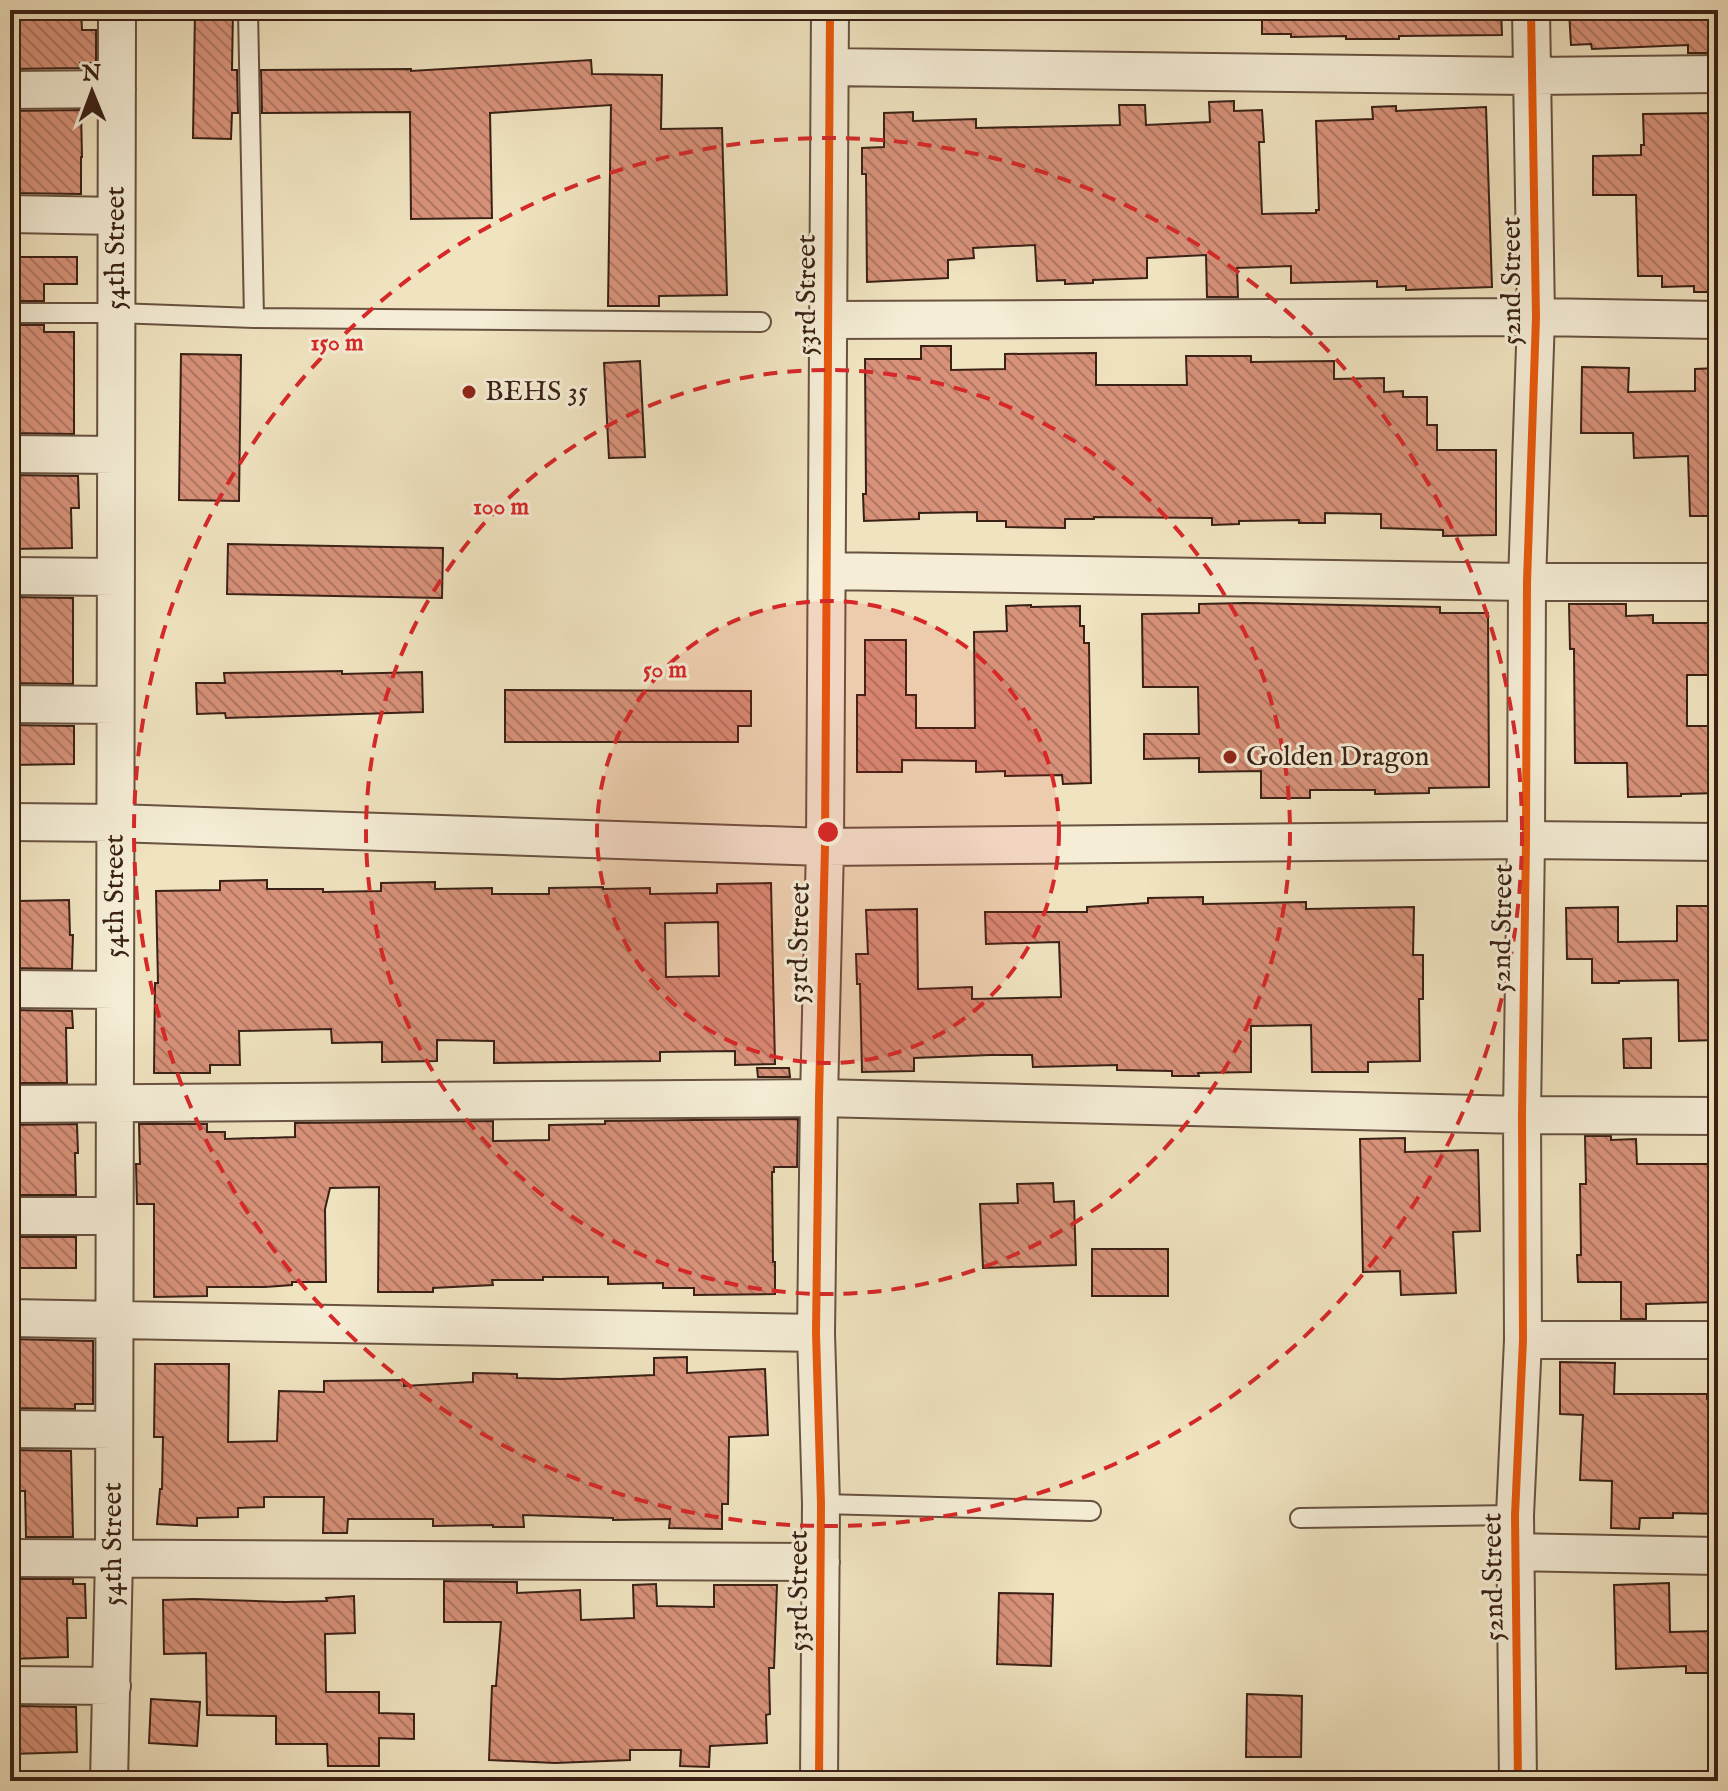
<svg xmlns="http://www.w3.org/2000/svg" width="1728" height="1791" font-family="'IM FELL English',serif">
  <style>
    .building { fill: url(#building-back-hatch); stroke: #3a2116; stroke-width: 2; fill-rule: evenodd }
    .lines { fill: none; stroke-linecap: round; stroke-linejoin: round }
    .lane-casing { stroke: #685240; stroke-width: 22 }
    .street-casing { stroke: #685240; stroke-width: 40 }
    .lane { stroke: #f5edd6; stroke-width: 18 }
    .street { stroke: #f5edd6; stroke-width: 36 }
    .cycleway-casing { stroke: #f5edd6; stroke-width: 13 }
    .cycleway { stroke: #e8590c; stroke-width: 8 }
    .ring { fill: none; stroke: #d62828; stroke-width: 4; stroke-dasharray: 14 10 }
    .poi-dot { fill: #8f2418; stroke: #f5edd6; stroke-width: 3 }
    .labels { text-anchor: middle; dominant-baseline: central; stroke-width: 6; stroke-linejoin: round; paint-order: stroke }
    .street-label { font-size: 28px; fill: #3a2116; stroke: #f5edd6 }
    .poi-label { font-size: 28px; fill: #3a2116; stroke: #f5edd6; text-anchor: start }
    .centre { fill: #d62828; stroke: #f5edd6; stroke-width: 4 }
    .ring-label { font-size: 24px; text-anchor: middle; font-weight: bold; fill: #d62828; stroke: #f5edd6; stroke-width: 6; stroke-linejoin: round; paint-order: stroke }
  </style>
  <defs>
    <pattern id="building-back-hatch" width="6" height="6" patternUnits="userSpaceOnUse" patternTransform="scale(2)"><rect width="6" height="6" fill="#d8927a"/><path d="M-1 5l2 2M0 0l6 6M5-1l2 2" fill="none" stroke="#b07763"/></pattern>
  </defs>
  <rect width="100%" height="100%" fill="#f0e3c0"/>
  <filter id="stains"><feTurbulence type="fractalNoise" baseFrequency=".0025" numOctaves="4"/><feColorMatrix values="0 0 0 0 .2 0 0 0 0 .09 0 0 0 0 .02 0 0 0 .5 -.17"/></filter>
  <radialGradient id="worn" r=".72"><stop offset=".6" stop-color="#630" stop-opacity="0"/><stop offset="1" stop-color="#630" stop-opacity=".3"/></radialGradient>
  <path class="building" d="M10 10H81L82 30H96V63H80V68L10 69Z
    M195 10H233L232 70H237L238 113H232L231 139 193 138Z
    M1262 10H1501L1502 35 1399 36V39H1346V36L1291 37V34H1262Z
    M1569 10H1713L1715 53H1688V45L1592 49 1591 44 1571 45Z
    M591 60 592 74 662 75 661 129 722 128 727 295 659 296V306H608L611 105 490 113 492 218 411 219 410 112 262 113 261 70 411 69V71Z
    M1234 101V111L1262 110 1264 142H1259L1262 214 1316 213V210H1319L1316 121 1373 119 1372 107 1396 106V111L1486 107 1492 287 1406 290V286L1377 287V281L1291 283V266L1237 268 1238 297H1207L1206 255 1147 258V278L1093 280V283L1065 284V280L1037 281 1035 245 973 248 974 258 948 260V278L867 282 866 174H862V148L884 147V113L913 112V121L976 119V128L1120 125 1119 105H1145L1146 125 1210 122 1209 102Z
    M81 110 82 157H81V194L10 193V111Z
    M1718 113V292H1694V286L1662 287V276H1638L1636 195H1593V156L1641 155V145H1644L1643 114Z
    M10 257H77V284H44V301H19V286L10 287Z
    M19 325H44V332H74V434L10 433V339H20Z
    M921 346H951V370L1005 369V354L1096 353V385H1187L1186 356H1251V362L1334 361V379L1384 378V392L1403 391V397H1427V425H1437V450H1496V535L1443 536V530L1381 528V514L1325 513V523H1299V520L1239 521V524L1212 525V518L1094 517V519H1065V528L1006 527V521H977V512L919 513V519L864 521 863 494H866L865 359H921Z
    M181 354 241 355 239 501 179 500Z
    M640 361 645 457 609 458 604 363Z
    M1582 367 1629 368 1628 392 1695 391V369L1718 368V438H1715L1717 516H1690L1688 456 1634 458 1633 433H1581Z
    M10 475 78 476 79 508H71L72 548 10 549Z
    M228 544 443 548 442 598 227 594Z
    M10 597 73 598V684L10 683Z
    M1245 603 1440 607V613H1488L1489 787 1429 788V793L1375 794V790H1310V798H1261V771L1199 772V758L1144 759V734H1199L1198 687H1143L1142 614 1199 613V604Z
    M1569 604H1626V616L1653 615V623H1718V675H1687V726H1718V793L1681 794V796L1628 797 1627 763H1575L1574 649H1570Z
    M1031 605V607L1080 606V626H1084V643H1089L1091 783 1063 784 1062 775 1005 776V771L976 772V761L902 760V772H857V695H865V640H906V695H916V728H975L974 632 1007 631 1006 606Z
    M342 671V674L422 672 423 712 226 718 225 713 197 714 196 683H225L224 673Z
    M505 690 751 691V726H738V742H505Z
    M10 725 74 726V764L10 765Z
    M267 880V889H323V892L381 891V883L435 882V889L492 888V894H549V888L603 887V889L650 888V894L717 893V884L771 883 775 1064 735 1065V1051L660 1052V1061L494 1063V1041L437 1040V1061L382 1062V1042L332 1043 331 1029 239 1031 240 1065H210V1073H154L155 983H158L156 891 220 890V881ZM718 922 719 976 666 977 665 923Z
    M1203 897V904L1306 902V909L1414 907 1413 955H1423V999H1419L1420 1061 1368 1062V1072H1312L1311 1025 1251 1026V1072L1198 1073 1199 1076H1172V1071L1117 1070V1065L1033 1067 1032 1055H990L914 1058V1071L862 1072 860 984H857L856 954H868L866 910 917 909 918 989 972 987V999L1061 997 1059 942 986 944 985 912H1087V907L1148 903V898Z
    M69 900 70 935H73L72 969 10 968V933H18V901Z
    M1677 906H1718V1040L1679 1041 1678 980 1619 981V983H1592V959H1567L1566 908 1618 907V942L1677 941Z
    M10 1010 72 1011 73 1028H66L67 1083H10Z
    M1651 1038V1068H1624L1623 1039Z
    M757 1068H789L790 1077H758Z
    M798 1119 797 1167H774V1172H772L773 1262H775V1294L694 1295V1288H663V1283L608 1284V1277H543V1280H492L493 1285 433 1288V1292H378L379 1187 330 1188 325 1209 326 1282H292V1285L265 1287H207V1296L154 1297V1204H137L136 1164H140L139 1124H207V1132H225V1139L295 1137V1123L493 1121V1141L549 1140V1125L605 1124V1121Z
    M77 1124 78 1153H75L76 1195H10V1125Z
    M1585 1136H1611V1140L1636 1139 1637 1164H1718V1302L1646 1304V1319H1621V1282H1578L1577 1255H1581L1580 1184H1586Z
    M1405 1138V1152L1478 1150 1480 1231 1453 1232 1456 1293 1401 1295 1400 1271 1363 1272 1360 1139Z
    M1053 1183 1054 1202 1074 1201 1076 1265 983 1268 980 1204 1018 1203 1017 1184Z
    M10 1237H76V1268H10Z
    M1092 1249H1168V1296H1092Z
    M10 1339 93 1341V1404H75V1409L10 1408Z
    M687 1357V1373L765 1369 768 1435 729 1437 728 1504H722V1529L669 1528 670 1519 613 1520V1518L523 1515 524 1527H493V1525L433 1526V1519H348L347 1533H323L324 1497H264V1507L238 1508V1517L197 1518V1526L157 1524 160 1489H162L163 1437H154L155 1364H229L228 1442 277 1441 279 1391 324 1392V1381L404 1380V1386L473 1382V1373L517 1374V1378L560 1379 654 1375V1358Z
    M1560 1362 1615 1363 1614 1394H1707V1399H1718V1514L1673 1513V1518H1640L1639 1529 1611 1528 1612 1481 1580 1480 1583 1415 1560 1414Z
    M10 1450 71 1451 73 1537H26L25 1491H10Z
    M12 1579H73V1584H85L86 1618H67L68 1657 10 1659V1618H13Z
    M444 1581 517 1582V1593L580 1590 581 1620 634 1618 633 1585 656 1584 657 1606 714 1607V1585H777L774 1668H769L770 1714 766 1715 767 1743 710 1746 709 1767 680 1766 681 1750H630V1760L555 1763 489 1760 492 1686H496L501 1622H444Z
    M1669 1583 1670 1632 1718 1631V1673H1686V1666L1616 1669 1614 1585Z
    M999 1593 1053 1594 1051 1666 997 1664Z
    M354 1596 355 1633 325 1634 326 1692H379V1713L414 1714V1739L379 1738V1766H328L327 1744H276V1716L207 1715 206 1653 164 1654 163 1600 194 1599 286 1602 327 1601 326 1598Z
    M1247 1694 1302 1696 1301 1757H1246Z
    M151 1699 200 1702 197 1746 149 1743Z
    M18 1706 76 1707 77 1752 11 1754 10 1714H18Z"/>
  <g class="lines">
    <g class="lane-casing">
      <path id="lane" d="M248 11 254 318 761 322
        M10 313H116L254 318
        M821 1504 1091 1511
        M1300 1518 1515 1515"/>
    </g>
    <g class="street-casing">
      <path id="street" d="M830 67 1532 76 1718 74
        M10 90 117 89
        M10 214 116 216
        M829 320 1536 317 1718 320
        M10 454 116 455
        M827 571 1527 582H1718
        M10 576 116 577
        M10 704 115 705
        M10 822 115 823 825 847 1526 840 1718 842
        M10 989 115 990
        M10 1104 819 1098 1522 1115 1718 1116
        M10 1216H114
        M10 1318 816 1333
        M1523 1340H1718
        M10 1429 114 1430
        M1517 1552 1718 1556
        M10 1558 821 1562
        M10 1685 112 1686
        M109 1781 114 1558 117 10
        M819 1781 821 1504 816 1333 819 1098 825 847 830 10
        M1518 1781 1515 1515 1523 1340 1522 1115 1526 840 1527 582 1536 317 1531 10"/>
    </g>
    <use href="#lane" class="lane"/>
    <use href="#street" class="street"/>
    <g class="cycleway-casing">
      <path id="cycleway" d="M819 1781 821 1504 816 1333 819 1098 825 847 830 10
        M1518 1781 1515 1515 1523 1340 1522 1115 1526 840 1527 582 1536 317 1531 10"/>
    </g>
    <use href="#cycleway" class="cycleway"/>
  </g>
  <circle cx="828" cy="832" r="231" fill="#d62828" fill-opacity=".12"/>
  <g class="ring">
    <circle cx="828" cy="832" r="231"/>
    <circle cx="828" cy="832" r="462"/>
    <circle cx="828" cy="832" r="694"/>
  </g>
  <g class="poi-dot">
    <circle cx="469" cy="392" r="8"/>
    <circle cx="1230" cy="757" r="8"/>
  </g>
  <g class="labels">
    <g class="street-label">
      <text transform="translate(116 248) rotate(-90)">54th Street</text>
      <text transform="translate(1512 281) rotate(-90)">52nd Street</text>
      <text transform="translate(807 295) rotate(-90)">53rd Street</text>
      <text transform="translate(115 896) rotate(-90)">54th Street</text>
      <text transform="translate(1503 928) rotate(-89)">52nd Street</text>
      <text transform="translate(800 943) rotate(-89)">53rd Street</text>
      <text transform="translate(113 1544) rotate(-90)">54th Street</text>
      <text transform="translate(1494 1577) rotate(-91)">52nd Street</text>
      <text transform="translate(799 1591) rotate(-90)">53rd Street</text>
    </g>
    <g class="poi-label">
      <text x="485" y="392">BEHS 35</text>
      <text x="1246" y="757">Golden Dragon</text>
    </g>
  </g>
  <circle cx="828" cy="832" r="12" class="centre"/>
  <g class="ring-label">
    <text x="337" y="350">150 m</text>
    <text x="501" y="514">100 m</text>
    <text x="665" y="677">50 m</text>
  </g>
  <rect width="1728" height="1791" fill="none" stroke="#f0e3c0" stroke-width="40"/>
  <rect x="12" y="12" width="1704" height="1767" fill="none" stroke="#3a2116" stroke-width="4"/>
  <rect x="20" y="20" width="1688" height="1751" fill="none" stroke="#3a2116" stroke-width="2"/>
  <g transform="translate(92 92) rotate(359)" stroke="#f5edd6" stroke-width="6" paint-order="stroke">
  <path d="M0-6L14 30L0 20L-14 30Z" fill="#3a2116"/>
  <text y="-12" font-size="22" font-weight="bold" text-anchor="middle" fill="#3a2116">N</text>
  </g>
  <rect width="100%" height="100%" filter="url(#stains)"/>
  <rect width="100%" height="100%" fill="url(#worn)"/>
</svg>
